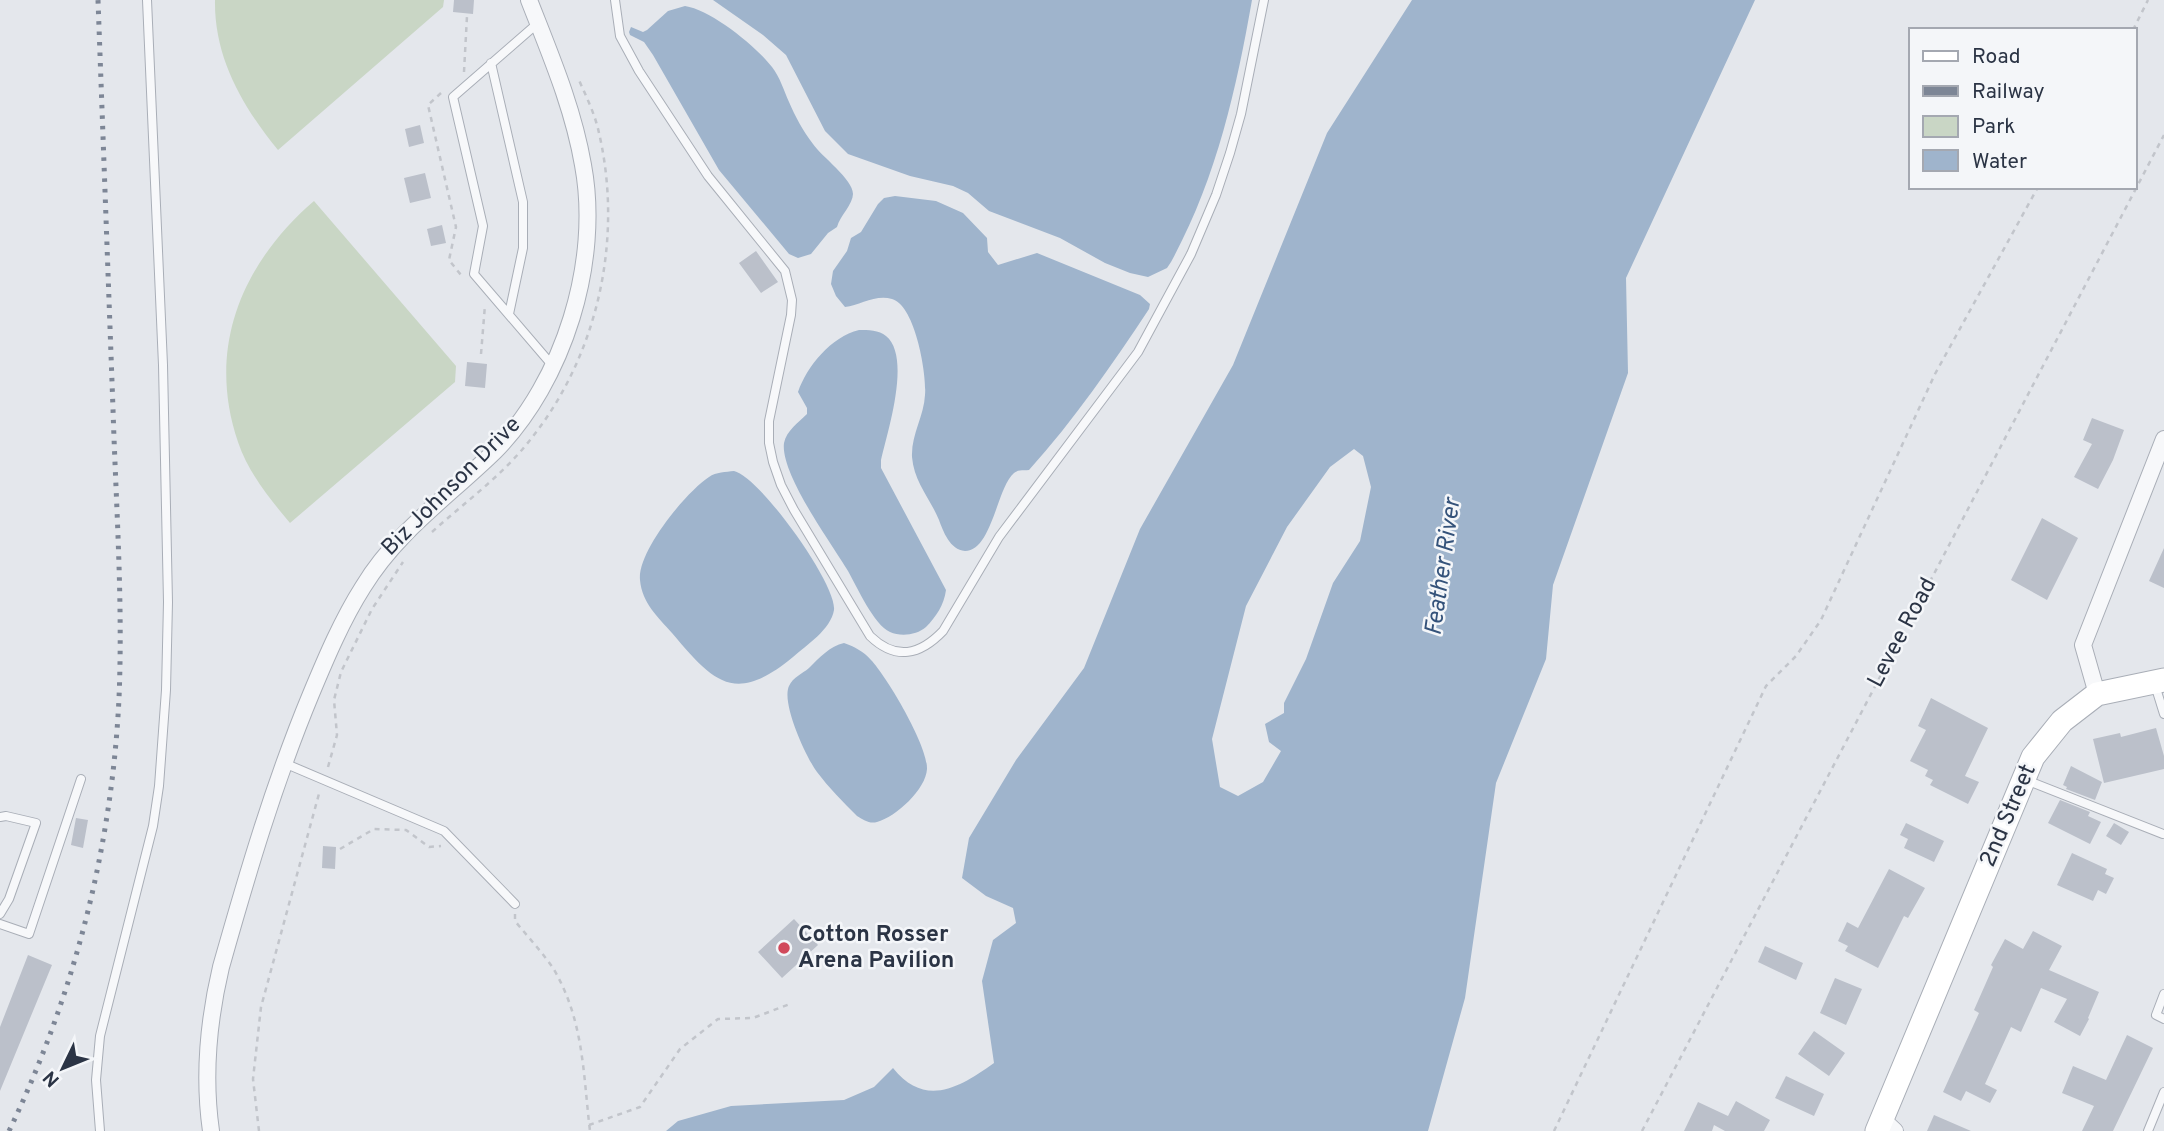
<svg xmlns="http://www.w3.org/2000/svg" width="2164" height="1131" font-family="Overpass,sans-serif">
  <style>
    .green { fill: #c9d6c5 }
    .water { fill: #9fb4cc; fill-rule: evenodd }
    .building { fill: #bbc0ca }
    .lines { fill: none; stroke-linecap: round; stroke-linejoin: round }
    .lane-casing { stroke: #a9aeb7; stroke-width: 10 }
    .street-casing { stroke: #a9aeb7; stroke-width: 18 }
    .secondary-casing { stroke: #a9aeb7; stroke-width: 25 }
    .path { stroke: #c2c5cb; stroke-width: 2.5; stroke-dasharray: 5 5; stroke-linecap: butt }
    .lane { stroke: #f7f8fa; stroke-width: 8 }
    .street { stroke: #f7f8fa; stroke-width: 16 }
    .secondary { stroke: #fff; stroke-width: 23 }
    .rail { stroke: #7d8696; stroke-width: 5; stroke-dasharray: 3.5 7; stroke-linecap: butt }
    .poi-dot { fill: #d1495b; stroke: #f4f6f9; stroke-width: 2.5 }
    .labels { text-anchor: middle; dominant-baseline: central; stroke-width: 5; stroke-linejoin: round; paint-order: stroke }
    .street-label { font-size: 23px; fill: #2b3445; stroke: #f4f6f9 }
    .poi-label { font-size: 23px; font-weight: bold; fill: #2b3445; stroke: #f4f6f9; text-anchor: start }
    .water-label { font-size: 24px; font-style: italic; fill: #34527a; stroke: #f4f6f9 }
  </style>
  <rect width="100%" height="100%" fill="#e4e7ec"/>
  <path class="green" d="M215 0H444L443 7 278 150C243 107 214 58 215 0Z
    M314 201 456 366 455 382 290 523C269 498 248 472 238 442 206 348 242 263 314 201Z"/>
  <path class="water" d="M713 0H1252C1236 91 1216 180 1171 262L1167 268 1148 277 1130 273 1105 263 1060 238 989 211 968 193 953 186 910 176 848 154 825 131 786 55 763 35Z
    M1412 0H1755L1626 278 1628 373 1553 585 1546 659 1496 783 1465 998 1428 1131H666L678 1121 731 1106 844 1100 874 1087 893 1068C925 1108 959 1088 994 1063L982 981 993 940 1016 923 1013 908 986 896 962 878 969 838 1016 760 1084 668 1140 529 1233 365 1327 133ZM1354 449 1363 456 1371 487 1360 541 1333 583 1306 659 1284 703V713L1265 724 1269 742 1281 751 1263 782 1238 796 1220 787 1212 739 1246 606 1287 527 1330 467Z
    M685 6C711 10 756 46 772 67 780 77 784 91 789 102 795 116 803 131 813 144 822 157 853 179 853 194 853 204 840 216 837 227L828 233 811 254 798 258 789 254 719 170 653 55 644 42 630 35 629 32 631 27 643 32 647 30 668 11Z
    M895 196 936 201 963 213 987 238 988 252 998 265 1037 253 1140 295 1150 304 1149 309C1112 365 1074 420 1029 470 1024 471 1019 469 1014 473 997 487 992 551 965 551 950 550 943 531 939 520 930 498 914 482 912 457 911 435 924 416 925 395 927 374 915 305 892 299 876 294 860 305 845 307L836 296 831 284 833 271 847 251 851 238 861 232 878 204 884 198Z
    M859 330C868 330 879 330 886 336 912 357 887 433 881 460V468L946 590C944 605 936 617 926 627 917 635 901 637 890 632 874 625 857 587 848 571 832 544 780 474 784 443 786 431 799 422 807 414V408L798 392C807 366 831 337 859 330Z
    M734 471C759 476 837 584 834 610 831 629 807 645 793 657 735 705 714 683 672 633 658 617 642 603 640 580 637 552 686 492 709 477 716 472 726 472 734 471Z
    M844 643C855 647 863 651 871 660 887 677 928 746 927 769 926 789 896 817 877 822 869 824 864 820 857 816 843 802 829 788 817 772 806 757 781 703 789 686 793 677 802 674 809 668 819 658 830 646 844 643Z"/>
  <path class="building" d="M454 0H474L473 14 453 12Z
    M420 125 424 143 409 147 405 129Z
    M425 173 431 198 410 203 404 178Z
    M442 225 446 243 431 246 427 229Z
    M756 251 778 282 761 293 739 263Z
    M467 362 487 364 485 388 465 386Z
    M2092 418 2124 430 2113 460 2098 489 2074 477 2092 444 2083 440Z
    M2042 518 2078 538 2047 600 2011 580Z
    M2164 548V588L2149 581Z
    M1931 698 1988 728 1965 776 1979 782 1968 804 1930 785 1933 780 1925 776 1928 770 1910 761 1926 730 1918 726Z
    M2156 728 2164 756V769L2104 783 2093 739 2120 733 2121 737Z
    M2071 766 2102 782 2095 800 2066 789 2067 787 2063 785Z
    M2060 800 2090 812 2088 816 2101 822 2090 844 2048 823Z
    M76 818 88 820 83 848 71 845Z
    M1906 823 1944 841 1934 862 1904 848 1908 839 1900 835Z
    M2114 823 2129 832 2121 845 2106 836Z
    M323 846 336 847 335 869 322 868Z
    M2072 853 2107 869 2105 874 2114 878 2106 894 2098 890 2093 901 2057 885Z
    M1889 869 1925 888 1908 918 1904 916 1878 968 1845 951 1848 946 1838 941 1847 922 1858 928Z
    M794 919 818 945 782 978 758 952Z
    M2033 931 2062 946 2049 970 2099 992 2088 1018 2089 1019 2080 1036 2054 1022 2067 999 2041 988 2021 1032 2011 1027 1985 1084 1997 1090 1990 1103 1966 1091 1961 1101 1943 1092 1979 1013 1974 1010 1993 967 1991 965 2005 939 2023 949Z
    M1765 946 1803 963 1796 980 1758 962Z
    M28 955 52 965 0 1091V1027Z
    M1835 978 1862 989 1846 1025 1820 1013Z
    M1814 1031 1845 1053 1829 1076 1798 1054Z
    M2127 1035 2153 1048 2113 1131H2082L2094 1106 2062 1093 2073 1066 2106 1080Z
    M1786 1076 1824 1094 1814 1116 1775 1098Z
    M1736 1101 1770 1120 1764 1131H1725L1714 1125 1712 1131H1684L1698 1102 1728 1116Z
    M1934 1115 1971 1131H1927Z"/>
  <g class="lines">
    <g class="lane-casing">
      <path id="lane" d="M615 0 620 36 639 71 708 176 785 271 792 300 791 315 769 421V443L773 462 781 485 794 510 870 636C896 661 920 655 943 631L999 537 1138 352 1191 254 1216 195 1230 153 1241 114 1264 0
        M538 23 453 97 483 226 474 274 552 365
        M491 63 523 202V248L509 314
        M2155 685 2164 714
        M284 763 444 831 515 904
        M2026 780 2163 834
        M0 817 6 816 36 823 9 899 0 914
        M0 924 29 934 81 779
        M2164 994 2156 1015 2164 1019
        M100 1131 96 1080 100 1036 153 826 159 786 166 690 168 602 163 365 147 0
        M2148 1131 2164 1092"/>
    </g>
    <g class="street-casing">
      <path id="street" d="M2097 694 2083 645 2164 439
        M1882 1119 1895 1131
        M211 1131C203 1075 208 1022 221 967 247 875 274 783 311 694 326 658 342 620 363 587 397 531 449 496 495 451 564 381 601 261 583 165 573 107 550 54 529 0"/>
    </g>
    <g class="secondary-casing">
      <path id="secondary" d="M1877 1131 2033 757 2062 721 2097 694 2164 680"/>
    </g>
    <path class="path" d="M2133 30 2148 0
      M464 72 467 16
      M441 93 428 105 456 227 449 260 461 275
      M481 354 485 305
      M432 532C464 503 499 478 526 445 597 360 624 241 599 133 595 114 586 96 578 78
      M328 767 337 735 334 700 341 672 372 609 403 562
      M340 849 374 829 406 830 429 847 441 846
      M515 914V921C528 937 542 952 553 968 584 1020 583 1073 590 1131
      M589 1125 640 1107 680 1049 718 1019 753 1018 790 1004
      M259 1131 253 1079 261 1007 320 790
      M1554 1131 1766 686 1796 656 1821 620 1935 374 2038 187
      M1642 1131 2164 135"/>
    <use href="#lane" class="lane"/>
    <use href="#street" class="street"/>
    <use href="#secondary" class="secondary"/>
    <path class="rail" d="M9 1131C74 996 112 847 119 698 123 602 116 505 113 409 108 273 103 136 98 0"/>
  </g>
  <circle class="poi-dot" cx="784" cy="948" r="7"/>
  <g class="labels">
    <g class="street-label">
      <text transform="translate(452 487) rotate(-45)">Biz Johnson Drive</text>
      <text transform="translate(1903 633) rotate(-62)">Levee Road</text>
      <text transform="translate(2009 816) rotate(-67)">2nd Street</text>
    </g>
    <g class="poi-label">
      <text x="798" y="935">Cotton Rosser<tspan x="798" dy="26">Arena Pavilion</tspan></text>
    </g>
    <g class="water-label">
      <text transform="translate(1444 567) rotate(-82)">Feather River</text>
    </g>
  </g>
  <rect x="1909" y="28" width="228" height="161" fill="#f4f6f9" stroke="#a4a8b1" stroke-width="2"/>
  <rect x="1923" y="51" width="35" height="10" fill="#ffffff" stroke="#a4a8b1" stroke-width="2"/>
  <text x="1972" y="63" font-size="21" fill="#2b3445">Road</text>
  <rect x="1923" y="86" width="35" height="10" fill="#7d8696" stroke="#a4a8b1" stroke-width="2"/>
  <text x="1972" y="98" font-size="21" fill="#2b3445">Railway</text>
  <rect x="1923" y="116" width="35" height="21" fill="#c9d6c5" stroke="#a4a8b1" stroke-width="2"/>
  <text x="1972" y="133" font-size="21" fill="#2b3445">Park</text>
  <rect x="1923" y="150" width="35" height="21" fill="#9fb4cc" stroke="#a4a8b1" stroke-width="2"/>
  <text x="1972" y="168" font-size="21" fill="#2b3445">Water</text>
  <g transform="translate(63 1068) rotate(227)" stroke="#f4f6f9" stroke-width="5" paint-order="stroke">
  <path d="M0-5L12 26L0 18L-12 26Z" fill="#2b3445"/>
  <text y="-10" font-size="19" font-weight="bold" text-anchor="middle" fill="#2b3445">N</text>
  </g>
</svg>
